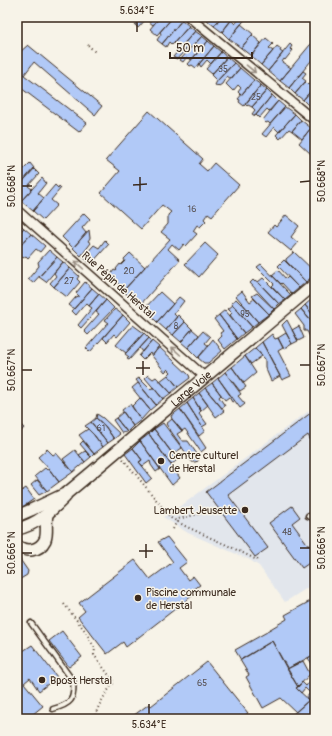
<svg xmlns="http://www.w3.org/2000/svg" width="332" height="736" font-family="Pangolin,sans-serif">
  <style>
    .built { fill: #e2e6ec }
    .building { fill: #b1c9f7; stroke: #3b2a1e }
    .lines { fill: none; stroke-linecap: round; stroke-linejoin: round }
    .service-casing { stroke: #3b2a1e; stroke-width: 7 }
    .minor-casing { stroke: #3b2a1e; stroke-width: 11 }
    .tertiary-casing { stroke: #3b2a1e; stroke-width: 14 }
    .path { stroke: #3b2a1e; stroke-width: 2; stroke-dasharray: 1 3; stroke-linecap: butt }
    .service { stroke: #f7f3e8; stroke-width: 4 }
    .minor { stroke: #f7f3e8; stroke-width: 8 }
    .tertiary { stroke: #f7f3e8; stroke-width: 11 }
    .oneway { stroke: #998e83 }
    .ticks { fill: none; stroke: #3b2a1e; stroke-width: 1.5 }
    .poi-dot { fill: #3b2a1e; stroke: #f7f3e8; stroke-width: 1.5 }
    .labels { text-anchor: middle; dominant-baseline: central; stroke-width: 3; stroke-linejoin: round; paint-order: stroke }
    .number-label { font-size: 9px; fill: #585254 }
    .street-label { font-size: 11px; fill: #3b2a1e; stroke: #f7f3e8 }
    .poi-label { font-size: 11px; fill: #3b2a1e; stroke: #f7f3e8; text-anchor: start }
    .neatline { fill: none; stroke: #3b2a1e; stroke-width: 1.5 }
    .ticks-label { font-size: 10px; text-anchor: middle; fill: #3b2a1e }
  </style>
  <rect width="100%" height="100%" fill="#f7f3e8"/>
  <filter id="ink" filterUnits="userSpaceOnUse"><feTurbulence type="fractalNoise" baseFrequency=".025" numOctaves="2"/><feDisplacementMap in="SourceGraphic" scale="8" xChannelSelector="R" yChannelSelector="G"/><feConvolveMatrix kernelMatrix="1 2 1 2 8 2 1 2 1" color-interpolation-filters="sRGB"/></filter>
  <g filter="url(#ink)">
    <path class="built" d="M314 407 315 409V583L285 602 259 566 250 560 188 533 163 517 185 503Z"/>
    <path class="building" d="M141 17H148L138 28 135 25Z
      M151 17H160L153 25 148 21Z
      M160 17H173L157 35 150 29Z
      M173 17H179L182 20 162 44 157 40 161 34 160 32Z
      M210 17H221L214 26 207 20Z
      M221 17H234L222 32 214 26Z
      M241 17H247L229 39 222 32 231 20 235 24Z
      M182 20 189 26 172 45 169 42 166 47 162 44Z
      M241 24 253 34 241 48 229 39Z
      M189 26 195 31 180 48 174 43Z
      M195 31 202 36 191 48 189 46 177 59 173 57Z
      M252 35 261 43 251 56 241 48Z
      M202 36 208 41 191 60 189 58 188 59 186 58 183 62 180 60Z
      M266 38 273 44 269 48 273 51 261 65 251 56Z
      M315 39V56L289 88 280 81Z
      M208 41 214 46 196 68 192 65 190 66 188 64Z
      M290 44 292 46 290 49 293 50 285 60 284 59 282 62 291 68 280 81 268 71Z
      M28 45 102 106 95 115 34 62 24 75 87 123 79 132 17 85V49L20 52Z
      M214 46 221 52 211 64 207 60 201 67 199 64Z
      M277 46 281 49 280 51 283 53 268 71 261 65Z
      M221 52 227 57 212 74 206 69Z
      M227 57 234 63 217 81 211 75Z
      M234 63 240 68 231 79 227 76 222 84 219 86 218 85 217 86 215 85 217 81Z
      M240 68 254 80 241 95 238 92 241 88 238 85 233 91 226 84Z
      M303 71 306 73 302 78 306 81 295 94 289 88Z
      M315 77V86L303 100 295 94 305 82 308 85Z
      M254 80 261 85 244 106 239 102 240 100 238 99Z
      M261 85 267 90 252 107 248 105 247 106 245 104Z
      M315 86V101L310 107 303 100Z
      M267 90 272 95 255 116 252 114 255 110 252 107Z
      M272 95 278 101 269 111 267 109 259 118 256 115Z
      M278 101 285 107 270 124 268 122 266 123 263 120Z
      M285 107 295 114 279 132 274 127 266 137 262 134Z
      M149 111 203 159 199 164 207 171 214 163 239 185 212 216 208 213 204 219 206 221 200 227 197 225 193 231 197 234 186 246 184 244 179 250 172 244 168 249 180 260 140 305 123 291 170 239 161 232 168 224V215L171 212 162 205 141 229 101 193 120 171 106 160Z
      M295 114 301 120 292 131 289 129 280 139 276 135Z
      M301 120 311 128 302 139 292 131Z
      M311 128 315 132V149L311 154 299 143Z
      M30 163 34 168 17 188V175L21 177 20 173Z
      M34 169 39 174 28 186 32 189 21 201 17 197V188Z
      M42 178 46 183 38 193 44 198 33 211 21 201Z
      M55 185 58 188 59 186 61 188 51 200 57 205 43 220 33 211Z
      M84 213 90 219 82 228 86 233 73 248 62 237Z
      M286 215 299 226 291 237 298 243 291 251 268 232 274 225 276 227Z
      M17 221 24 228 17 235Z
      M24 228 31 234 21 245 18 243 17 245V235Z
      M89 230 90 238 88 241 91 243 81 256 73 248Z
      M31 234 45 246 40 252 36 249 28 258 26 256 23 258 19 254 21 252 17 249Z
      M105 240 109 244 91 264 83 257 94 245 99 248Z
      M205 243 218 255 199 277 185 264Z
      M49 250 57 257 33 283 28 279 39 266 38 262Z
      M294 252 315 272V274L306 282 286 261V259Z
      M130 253 145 267 125 289 109 277 114 270 116 271 117 270 116 269 120 264 121 265 125 261 124 259Z
      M57 257 63 262 46 282 39 277Z
      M284 260 306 282 299 288 278 266Z
      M63 262 70 268 54 287 50 283 56 276 54 273Z
      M261 264 291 295 285 300 272 286 274 284 257 267Z
      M70 268 79 276 77 279 80 282 67 297 54 287Z
      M278 270 286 279 288 277 299 288 292 294 282 283 281 284 272 275Z
      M263 278 285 300 279 304 258 282Z
      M253 280 255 282 256 281 258 282 279 304 274 309 250 283Z
      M85 282 92 288 74 309 69 305 76 297 79 296 76 293Z
      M92 288 99 294 89 306 86 303 76 315 72 311Z
      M242 291 250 302 254 299 269 314 258 322 236 296Z
      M160 292 173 304 157 322 144 309Z
      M257 293 274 309 269 314 252 296Z
      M99 294 106 300 81 328 78 325 92 308 89 306Z
      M179 297 184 301 174 314 177 317 166 330 157 322Z
      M236 299 241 304 242 303 258 322 252 327 231 303Z
      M312 299 315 302 314 316 305 305Z
      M106 300 114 308 88 335 84 331 99 314 96 312Z
      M233 305 252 327 244 333 230 315 232 313 228 309Z
      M305 305 314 316 315 326 301 309Z
      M115 309 123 315 90 352 86 348 107 324 109 323 105 320Z
      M301 309 315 326V347L307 331H304V326L295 314Z
      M225 310 244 333 237 339 219 315Z
      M123 315 130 322 117 337 114 334 107 342 103 338Z
      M178 315 185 322 173 335 166 330Z
      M219 315 237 339 225 349 218 340 222 336 220 333 223 331 214 319Z
      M287 320 298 341 292 344 282 325Z
      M185 322 192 329 181 342 173 335Z
      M133 325 144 333 126 353 116 345Z
      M299 326 304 338 298 341 292 330Z
      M192 329 199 335 188 348 181 342Z
      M203 331 210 337 205 343 209 346 198 358 188 348Z
      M144 333 149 338 129 360 127 359 129 357 125 354Z
      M286 333 292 344 284 349 278 338Z
      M272 334 275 339 278 338 283 348 278 351 291 376 282 380 262 342Z
      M149 338 152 341 143 352 140 348Z
      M213 339 222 351 208 363H204L198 358Z
      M152 341 159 347 152 356 150 353 143 360 139 356Z
      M262 342 280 376 271 381 265 367V359L255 348Z
      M159 347 189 375 190 378 178 387 168 375 171 372 168 369 165 372 152 356Z
      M255 348 262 356 251 364 245 356Z
      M245 356 256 373 244 383 232 367Z
      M232 367 246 387 240 391 225 372Z
      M225 372 241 394 238 396 245 404 240 408 218 378Z
      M148 375 153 379 156 377 171 393 163 399 145 378Z
      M168 375 178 387 171 393 160 381Z
      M139 378 151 390 153 387 163 399 156 405 136 380Z
      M218 378 234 401 232 402 229 397 225 400 212 383Z
      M138 383 156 405 150 410 132 388Z
      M212 383 221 395 219 397 225 406 222 408 205 388Z
      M205 388 224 411 216 417 199 393Z
      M199 393 208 405 201 411 193 398Z
      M140 398 150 410 141 420 132 406Z
      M193 398 201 411 199 413 207 424 202 427 187 403Z
      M187 403 205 431 199 436 180 409Z
      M130 404 141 420 133 426 122 410Z
      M180 409 206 448 201 452 185 429 182 431 172 419 171 416Z
      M123 412 133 426 127 432 116 418Z
      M312 412 315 416V449L308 435 228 495 268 548 255 557 206 492Z
      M97 414 103 418 120 434 114 439 105 426 96 418Z
      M96 418 105 426 114 439 108 443 91 422Z
      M116 418 127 432 122 433 113 420Z
      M172 419 182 431 177 434 182 441H188L199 457 198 461 195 462H192L166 424Z
      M17 421 24 428 17 436Z
      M91 422 108 443 103 447 94 435 85 426Z
      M163 423 182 448 173 454 154 429Z
      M88 429 94 435 103 447 94 454 79 435Z
      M154 429 177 460 171 465 149 434Z
      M149 434 180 478 172 485 140 441Z
      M83 441 94 454 91 457 80 444Z
      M140 441 160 469 156 472 151 465 150 461 143 466 139 462 142 460 133 448Z
      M133 448 142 460 139 462 152 478 146 483 125 454Z
      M47 449 53 455 56 453 73 472 59 482 49 469 38 457Z
      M75 450 85 462 73 472 63 459Z
      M85 451 91 457 85 462 79 455Z
      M45 468 47 470 49 469 59 482 47 491 35 476Z
      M37 480 47 491 39 495 31 485Z
      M26 488 34 499 21 508 17 507V489L20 492Z
      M292 506 300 517 292 523 309 546 315 541V559L302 568 269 523Z
      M167 537 187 562 179 568 188 580 193 576 200 585 194 589 197 592 126 647 123 642 107 654 78 617 85 611 79 603 135 560 150 579 173 562 158 542Z
      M17 558H19L28 571 27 575 17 581Z
      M314 599H315V654L287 669 272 641 241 660 235 650 267 632V631L287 619 285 615Z
      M62 631 82 657 69 667 49 641Z
      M272 641 298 687 296 688 309 700 296 712 281 698 263 708 246 677 249 675 240 660Z
      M17 644 23 651 32 645 57 677 39 691 30 678 24 683 43 706 27 719H17Z
      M315 654V668L308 658Z
      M303 661 310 674 298 687 287 669Z
      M207 662 248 713 240 719H129L149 704 151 706Z
      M310 681 315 688V700L312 703 306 698 310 693 305 688 301 693 296 688 302 682 306 686Z
      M309 700 315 706V712L307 719H304L301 717 299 719H296L292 715Z
      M315 712V719H307Z"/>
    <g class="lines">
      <g class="service-casing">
        <path id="service" d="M308 516 315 519
          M31 623 73 681C75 700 71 704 53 709"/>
      </g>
      <g class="minor-casing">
        <path id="minor" d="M189 17 315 121
          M17 210 205 377"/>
      </g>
      <g class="tertiary-casing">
        <g id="tertiary">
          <path id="s1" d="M17 516 31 510 67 493 91 473 315 284"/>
          <path d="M17 529C37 525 51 511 65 497"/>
          <path d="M17 546C26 552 39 552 45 540 48 533 45 523 47 515"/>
        </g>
      </g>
      <path class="path" d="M88 45 95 52
        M123 459 171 518 185 526 231 547 257 560 259 558
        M173 529 178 519 212 511
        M64 604 86 632 95 649 94 655 114 682C106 693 98 705 94 719"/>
      <use href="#service" class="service"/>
      <use href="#minor" class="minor"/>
      <use href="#tertiary" class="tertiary"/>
    </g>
    <defs><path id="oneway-shaft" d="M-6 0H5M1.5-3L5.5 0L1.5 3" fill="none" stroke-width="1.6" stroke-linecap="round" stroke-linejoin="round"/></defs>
    <g class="oneway">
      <use href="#oneway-shaft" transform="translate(251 69) rotate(40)"/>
      <use href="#oneway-shaft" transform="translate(79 265) rotate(-138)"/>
      <use href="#oneway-shaft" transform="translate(176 351) rotate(-138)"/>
    </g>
  </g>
  <path class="ticks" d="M137 22V32M140 177V191M300 182 310 181M133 185 147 184M22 186H32M143 361V375M300 365H310M136 368H150M22 370H32M146 544V558M300 548H310M139 551H153M22 553H32M149 704V714"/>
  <g class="poi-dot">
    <circle cx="161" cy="461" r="4"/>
    <circle cx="245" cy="510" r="4"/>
    <circle cx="138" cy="598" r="4"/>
    <circle cx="42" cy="680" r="4"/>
  </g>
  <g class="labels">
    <g class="number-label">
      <text x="223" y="69">35</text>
      <text x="256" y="97">25</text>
      <text x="192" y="209">16</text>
      <text x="129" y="271">20</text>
      <text x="69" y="281">27</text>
      <text x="245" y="314">95</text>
      <text x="176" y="326">8</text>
      <text x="101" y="428">61</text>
      <text x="287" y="532">48</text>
      <text x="202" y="683">65</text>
    </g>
    <g class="street-label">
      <text transform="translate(118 285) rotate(42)">Rue Pépin de Herstal</text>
      <text stroke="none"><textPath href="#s1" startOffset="217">Large Voie</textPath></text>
    </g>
    <g class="poi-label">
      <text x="169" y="455">Centre culturel<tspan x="169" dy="13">de Herstal</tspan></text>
      <text x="237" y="510" text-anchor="end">Lambert Jeusette</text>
      <text x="146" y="592">Piscine communale<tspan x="146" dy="13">de Herstal</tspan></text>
      <text x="50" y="680">Bpost Herstal</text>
    </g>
  </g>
  <rect width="332" height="736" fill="none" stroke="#f7f3e8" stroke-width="44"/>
  <path d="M170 52v6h82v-6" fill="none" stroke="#3b2a1e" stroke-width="2"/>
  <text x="176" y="52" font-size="12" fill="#3b2a1e" stroke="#f7f3e8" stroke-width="3" paint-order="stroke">50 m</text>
  <rect x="22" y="22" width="288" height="692" class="neatline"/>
  <g class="ticks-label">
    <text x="137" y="14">5.634°E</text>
    <text transform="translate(321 181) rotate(-90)" y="4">50.668°N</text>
    <text transform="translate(11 186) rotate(-90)" y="4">50.668°N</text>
    <text transform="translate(321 365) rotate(-90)" y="4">50.667°N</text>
    <text transform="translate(11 370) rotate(-90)" y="4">50.667°N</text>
    <text transform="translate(321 548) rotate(-90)" y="4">50.666°N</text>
    <text transform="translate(11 553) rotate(-90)" y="4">50.666°N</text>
    <text x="149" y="728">5.634°E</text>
  </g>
</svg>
